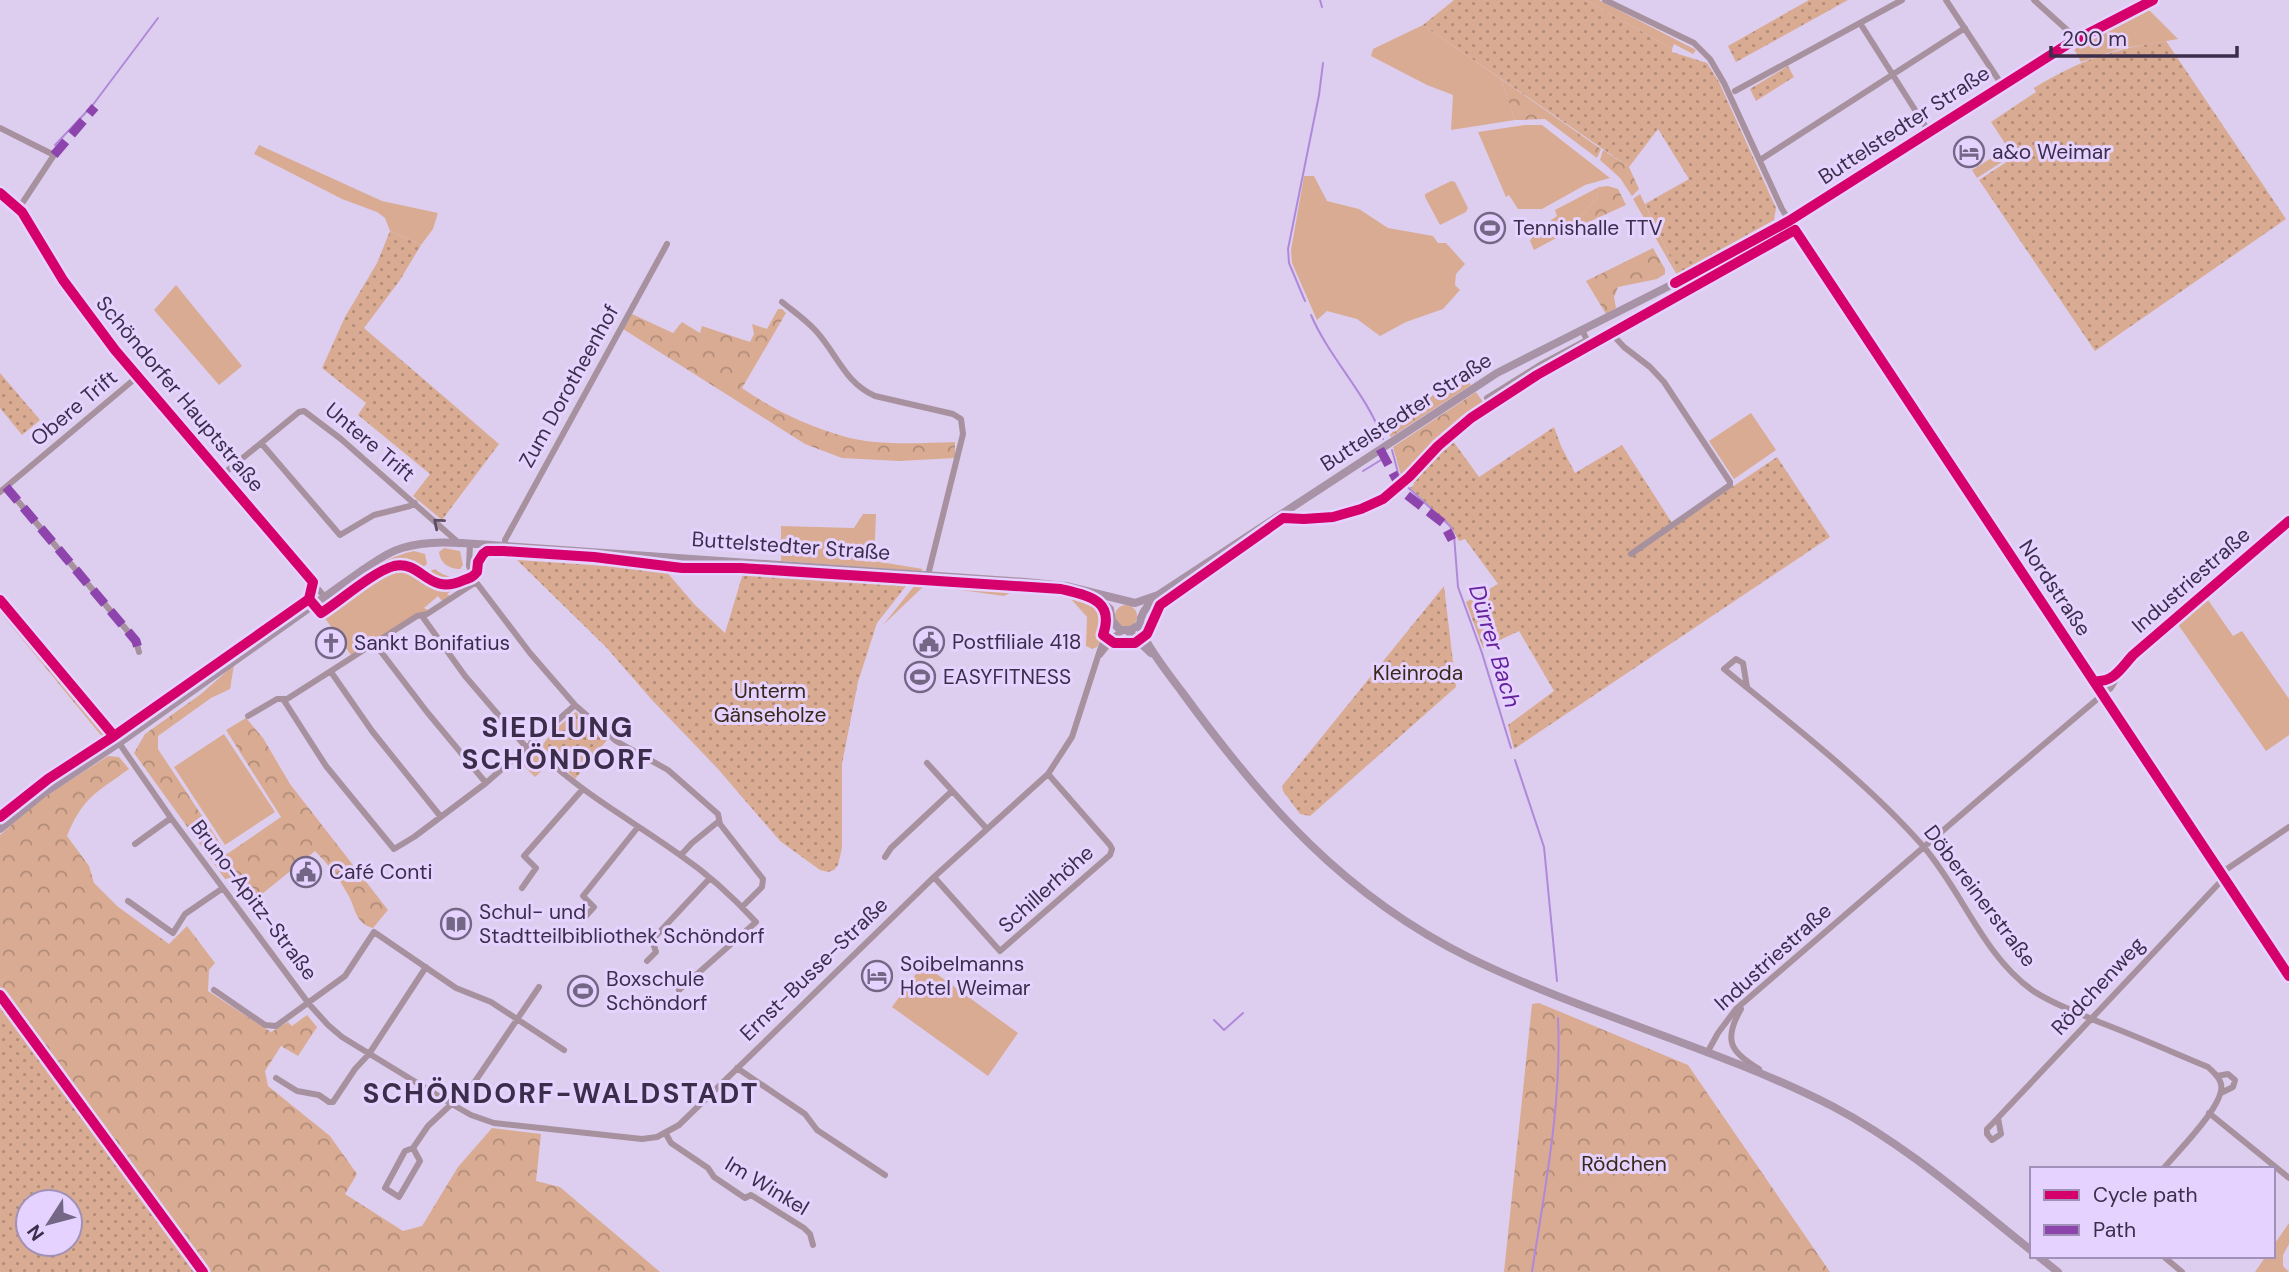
<svg xmlns="http://www.w3.org/2000/svg" width="2289" height="1272" font-family="'DM Sans',sans-serif">
  <style>
    .grass { fill: #d9ab92 }
    .forest { fill: url(#forest-crowns); fill-rule: evenodd }
    .park { fill: url(#park-dots); fill-rule: evenodd }
    .lines { fill: none; stroke-linecap: round; stroke-linejoin: round }
    .stream { stroke: #b088da; stroke-width: 2 }
    .minor { stroke: #a7919e; stroke-width: 6 }
    .major { stroke: #a792a6; stroke-width: 8 }
    .quiet { stroke: #8e44ad; stroke-width: 9; stroke-dasharray: 18 9; stroke-linecap: butt }
    .cycleway-casing { stroke: #e5d2ff; stroke-width: 15 }
    .cycleway { stroke: #d6006c; stroke-width: 10 }
    .oneway { stroke: #5c4c64 }
    .labels { text-anchor: middle; dominant-baseline: central; stroke-width: 6; stroke-linejoin: round; paint-order: stroke }
    .street-label { font-size: 21px; fill: #3c2e4b; stroke: #e5d2ff }
    .poi-label { font-size: 21px; fill: #3c2e4b; stroke: #e5d2ff; text-anchor: start }
    .park-label { font-size: 21px; fill: #382817; stroke: #e5d2ff }
    .water-label { font-size: 23px; font-style: italic; fill: #67239e; stroke: #e5d2ff }
    .district-label { font-size: 28px; font-weight: bold; letter-spacing: 2px; fill: #3c2e4b; stroke: #e5d2ff }
  </style>
  <defs>
    <pattern id="forest-crowns" width="20" height="18" patternUnits="userSpaceOnUse" patternTransform="scale(1.75)"><rect width="20" height="18" fill="#d9ab92"/><path d="M2 6a3 3 0 1 1 6 0M12 15a3 3 0 1 1 6 0" fill="none" stroke="#b18c79"/></pattern>
    <pattern id="park-dots" width="8" height="8" patternUnits="userSpaceOnUse" patternTransform="scale(1.75)"><rect width="8" height="8" fill="#d9ab92"/><path d="M2 2h.1M6 6h.1" fill="none" stroke="#b18c79" stroke-width="1.8" stroke-linecap="round"/></pattern>
  </defs>
  <rect width="100%" height="100%" fill="#ddcef0"/>
  <path class="grass" d="M1586 0H1599L1696 50 1693 54 1674 44 1672 49Z
    M2148 9 2178 39 2120 49 2081 62 2073 47Z
    M1423 25 1501 79 1515 120 1451 130 1453 95 1427 85 1371 56 1373 49Z
    M1525 125H1542L1610 178 1585 185 1542 209H1518L1509 195 1506 197 1478 132Z
    M259 145 382 201 438 213 433 229 421 245 390 231 385 218 377 212 342 199 254 154Z
    M2003 151 2005 160 1977 178 1972 170Z
    M1304 176H1314L1327 201 1359 209 1388 228 1433 236 1438 243H1446L1465 264 1456 274 1455 285 1460 290 1443 309 1406 322 1380 336 1357 319 1327 311 1317 320 1292 263 1291 250Z
    M1451 181 1455 182 1468 208 1466 212 1440 225 1425 197V194Z
    M1599 187 1597 197 1571 230 1534 250 1530 241 1536 231 1557 216 1555 210Z
    M1640 194 1678 274 1677 275 1633 199Z
    M176 285 242 366 219 385 154 310Z
    M1751 413 1776 450 1734 479 1709 441Z
    M863 514H876L874 561 923 569 921 571 781 561V526L854 528Z
    M444 548 460 551 463 565 460 569C449 569 440 563 439 552Z
    M414 551 425 554 427 564 423 567 426 573 435 569C445 578 458 577 468 584L463 582 447 594 450 596 442 601 438 596 424 608 428 610 351 655 327 621 315 609C345 587 376 559 414 551Z
    M919 580 923 581 1016 590 1004 596 925 585 883 625Z
    M1034 590 1076 594 1103 610 1105 620 1100 636 1102 638 1097 647 1092 649 1086 646 1087 617 1071 599Z
    M2206 597 2233 636 2242 631 2289 699V735L2266 751 2177 623Z
    M0 604 46 659 41 662 0 612Z
    M1115 616a11 11 0 1 1 22 0a11 11 0 1 1-22 0Z
    M224 734 275 812 225 845 174 767Z
    M109 735 108 742 15 810 0 823V814L11 804Z
    M528 750 535 751 549 764 535 777 517 759Z
    M923 964 1018 1033 988 1076 892 1007Z
    M2289 1223V1244L2283 1255V1266L2289 1272H2255L2266 1256H2273V1246Z"/>
  <path class="forest" d="M1501 79 1601 149 1597 158 1545 119 1515 120Z
    M1603 150 1629 167 1639 189 1632 196 1620 178 1600 160Z
    M1608 186 1618 189 1626 205 1571 230 1597 197 1599 187Z
    M1653 248 1665 269V274L1657 279 1618 287 1614 297 1616 308 1606 314 1586 281Z
    M778 309H782L786 313 742 388C773 410 810 427 846 437 879 446 921 443 955 442V458L899 461 842 458 805 444 623 329 632 314 673 333 682 322 700 333 702 326 750 342 754 334 752 324 767 329Z
    M1466 379 1471 385 1391 437 1387 431 1407 420 1410 401H1421Z
    M1476 392 1483 402 1477 412 1436 444 1402 479 1393 447Z
    M46 659 109 735 104 739 41 662Z
    M234 665 230 689 211 698 158 736V749L227 854 281 817 226 730 246 718 263 738 290 784 388 910 373 928C354 923 356 907 347 893 339 878 327 863 315 851L252 902 233 877 225 879 134 753 145 734 201 694Z
    M108 756 119 757 129 769C97 792 83 797 67 836L89 866 94 883 117 906 169 944 187 926 215 963 209 970 208 991 271 1032 288 1022 292 1026 307 1015 317 1027 298 1056 281 1046 265 1071 268 1086 330 1136 357 1174 345 1194 403 1231 422 1226 458 1167 492 1128 541 1134 536 1181 560 1187 660 1272H0V835L38 801ZM28 1202H70V1244H28Z
    M1539 1003 1688 1065 1830 1272H1504L1532 1004Z"/>
  <path class="park" d="M1454 0H1586L1672 49V52L1707 63 1719 82 1776 208 1774 220 1678 274 1645 204 1689 179 1658 129 1629 167 1423 25Z
    M1809 0H1848L1736 62 1728 46Z
    M2166 41 2286 219 2095 351 1979 180 2014 157 1991 122 2036 92 2034 88C2082 59 2111 50 2166 41Z
    M1788 66 1794 77 1756 101 1750 89Z
    M390 231 421 245 400 280 364 328 499 444 442 520 413 496 430 474 358 415 366 403 322 368 345 317 377 263Z
    M0 373 40 420 22 435 0 408Z
    M1554 427 1561 446 1575 473 1622 445 1674 526 1777 457 1830 537 1514 749 1508 725 1554 691 1519 631 1483 648 1466 602 1498 584 1465 539 1459 541 1450 525 1410 488 1414 485 1412 481 1453 441 1479 477Z
    M517 560 665 570 695 605 725 633 744 570 910 581 877 623 858 682 842 764V848L838 865 834 870 828 872 820 870 780 841 718 769 652 700 606 647Z
    M1444 586 1456 687 1310 816 1300 814 1283 791 1282 786Z
    M576 712 607 740 575 779 542 746C553 729 561 725 576 712Z
    M0 1002 198 1272H0ZM28 1202H70V1244H28Z"/>
  <g class="lines">
    <path class="stream" d="M1320 0 1322 7
      M55 145 92 106 158 18
      M1305 301 1289 263 1288 249 1319 95 1323 63
      M1311 315C1330 359 1366 393 1383 439
      M1392 450 1400 480 1450 526 1454 535 1458 587 1482 653 1511 748
      M1363 471 1381 460
      M1515 760 1544 847 1557 981
      M1214 1020 1224 1030 1243 1013
      M1532 1272C1545 1187 1562 1103 1558 1018"/>
    <path class="minor" d="M1605 0 1694 43 1710 59 1724 83 1782 209 1800 238 2289 976
      M1946 0 2002 85
      M2034 0 2077 39
      M1860 23 1929 132
      M1735 91 1902 0
      M0 128 54 155 19 208
      M1760 160 1965 28
      M0 193 22 212 63 280 115 350 324 596
      M782 302C793 311 806 320 816 331 837 354 845 383 875 396L953 414 961 419 963 434 928 575
      M1582 330 1589 344 1795 230
      M1611 333 1624 347 1650 367 1664 382 1730 482V485L1631 554
      M1487 398 1540 365 1587 340
      M261 443 340 535 374 515 410 506 415 503
      M222 475 299 412 304 411 341 439 460 544
      M6 487 136 641 139 652
      M0 492 137 377
      M470 544 469 566 476 582 530 653 575 705 616 741 668 770 718 814 720 824 763 879 762 887 742 907
      M505 546V540L667 244
      M422 616 465 676 526 747
      M375 644 427 712 486 783
      M1100 655 1116 635 1123 631
      M331 672 372 731 441 817
      M2094 681 2103 682 2119 672
      M1747 687 1743 663 1736 659 1724 669C1790 723 1867 782 1923 846 1962 891 1983 955 2032 990 2052 1004 2077 1012 2099 1022 2136 1036 2172 1052 2208 1067 2213 1072 2219 1076 2221 1084 2226 1104 2177 1152 2163 1169
      M283 699 326 766 394 849 414 837 486 783 575 705
      M248 716 277 699H287L417 616 427 614 476 582
      M119 743 171 818 309 1004 328 1025 342 1037 450 1103 471 1115 494 1123 642 1139 657 1137 679 1125 934 877 1048 774 1072 737 1101 647 1112 621
      M531 743C574 790 629 818 680 855 708 874 733 897 756 922L679 990
      M927 763 987 829
      M135 844 171 818
      M681 855 692 843 719 821
      M885 857 891 848 952 791
      M2221 873 2289 827
      M934 877 1000 951 1110 855 1112 849 1110 845 1048 774
      M522 888 536 868 524 856 582 790
      M128 901 173 933 185 914 223 888
      M585 917 594 907 583 896 638 827
      M647 961 656 952 652 940 710 878
      M214 990 265 1025 276 1026 345 976 374 932 456 988 491 1002 564 1050
      M1741 1009C1723 1040 1730 1052 1759 1069
      M1707 1053 1718 1033 1736 1009 1983 796 2095 701 2111 688 2126 663 2133 655 2289 521
      M737 1068 805 1114 817 1130 885 1175
      M2217 1076 2228 1074 2235 1080 2233 1087 2221 1093
      M276 1078 297 1091 319 1095 329 1102H333L355 1069 369 1054 426 967
      M2209 1113 2289 1178
      M1998 1118 2001 1134 1992 1140 1987 1134V1129L1994 1122 2224 878
      M666 1134 671 1143 708 1168 714 1177 745 1198 751 1195 804 1228 810 1234 813 1245
      M413 1148 420 1161 399 1197 385 1188 405 1151 413 1148 428 1126 474 1083 539 987
      M2163 1256 2182 1272"/>
    <path class="major" d="M1095 596 1110 609 1112 621 1120 630H1131L1140 624
      M1154 600C1147 606 1140 614 1140 624 1139 637 1173 680 1182 692 1263 803 1344 896 1470 958 1587 1015 1716 1047 1832 1106 1905 1144 1968 1200 2032 1251
      M1128 631 1151 653
      M0 829 44 793 119 743 364 569C376 561 388 552 402 548 434 538 471 544 505 546L1026 582 1066 586 1135 603 1158 595 1497 373 1675 283 1789 221 2068 44 2153 0
      M2038 1256 2058 1272"/>
    <path class="quiet" d="M54 155 95 107
      M1380 449 1403 492 1443 523 1452 540
      M6 487 136 641 139 652"/>
    <g class="cycleway-casing">
      <path id="cycleway" d="M0 193 22 212 63 280 115 350 313 582 309 599 114 736 48 779 0 817
        M1675 283 1789 221 2068 44 2153 0
        M309 599 321 613C340 601 374 571 394 566 423 560 427 597 464 580 470 578 473 577 477 572L478 562 483 554 487 551H504L594 557 682 568H741L1061 589C1089 596 1115 600 1103 635L1114 643H1135L1147 634 1160 605 1283 518 1304 519 1333 517 1361 509 1383 499 1409 477 1438 446 1471 418 1537 375 1795 230 2289 976
        M0 600 114 736
        M2094 681C2114 683 2121 668 2133 655L2289 521
        M0 995 203 1272"/>
    </g>
    <use href="#cycleway" class="cycleway"/>
  </g>
  <defs><path id="oneway-chevron" d="M-2-3.5L2.5 0L-2 3.5" fill="none" stroke-width="1.6" stroke-linecap="round" stroke-linejoin="round" transform="scale(1.75)"/></defs>
  <use class="oneway" href="#oneway-chevron" transform="translate(438 523) rotate(-140)"/>
  <defs>
    <g id="hotel-ring" transform="scale(1.575)"><circle r="9.5" fill="#e5d2ff" stroke="#746685" stroke-width="1.5"/><path d="M-6-4.5h1.5V1H6V5H4.5V3h-9V5H-6ZM-4 0a1.8 1.8 0 1 1 3.6 0ZM.5 0V-2.5h3Q6-2.5 6 0Z" fill="#746685"/></g>
    <g id="stadium-ring" transform="scale(1.575)"><circle r="9.5" fill="#e5d2ff" stroke="#746685" stroke-width="1.5"/><path d="M0-5a6.5 5 0 1 0 0 10a6.5 5 0 1 0 0-10ZM-3.5-1.8h7v3.6h-7Z" fill="#746685"/></g>
    <g id="civic-ring" transform="scale(1.575)"><circle r="9.5" fill="#e5d2ff" stroke="#746685" stroke-width="1.5"/><path d="M-.6-6.5H3V-4.5H.6V-3L4-1V1h2V6H-6V1h2V-1L-.6-3ZM-1.2 2.5V6h2.4V2.5Z" fill="#746685"/></g>
    <g id="church-ring" transform="scale(1.575)"><circle r="9.5" fill="#e5d2ff" stroke="#746685" stroke-width="1.5"/><path d="M-1.2-6h2.4v3.5h3.3v2.4h-3.3V6h-2.4V-.1h-3.3v-2.4h3.3Z" fill="#746685"/></g>
    <g id="library-ring" transform="scale(1.575)"><circle r="9.5" fill="#e5d2ff" stroke="#746685" stroke-width="1.5"/><path d="M-6-4Q-3-5.5-.7-3.5V5Q-3 3-6 4ZM6-4Q3-5.5 .7-3.5V5Q3 3 6 4Z" fill="#746685"/></g>
  </defs>
  <g fill-rule="evenodd">
    <use href="#hotel-ring" x="1969" y="152"/>
    <use href="#stadium-ring" x="1490" y="228"/>
    <use href="#civic-ring" x="929" y="642"/>
    <use href="#church-ring" x="331" y="643"/>
    <use href="#stadium-ring" x="920" y="677"/>
    <use href="#civic-ring" x="306" y="872"/>
    <use href="#library-ring" x="456" y="924"/>
    <use href="#hotel-ring" x="877" y="976"/>
    <use href="#stadium-ring" x="583" y="991"/>
  </g>
  <g class="labels">
    <g class="street-label">
      <text transform="translate(1904 125) rotate(-33)">Buttelstedter Straße</text>
      <text transform="translate(569 386) rotate(-61)">Zum Dorotheenhof</text>
      <text transform="translate(180 394) rotate(50)">Schöndorfer Hauptstraße</text>
      <text transform="translate(74 408) rotate(-40)">Obere Trift</text>
      <text transform="translate(1406 412) rotate(-33)">Buttelstedter Straße</text>
      <text transform="translate(370 442) rotate(40)">Untere Trift</text>
      <text transform="translate(791 546) rotate(4)">Buttelstedter Straße</text>
      <text transform="translate(2191 580) rotate(-41)">Industriestraße</text>
      <text transform="translate(2055 588) rotate(56)">Nordstraße</text>
      <text transform="translate(1046 889) rotate(-42)">Schillerhöhe</text>
      <text transform="translate(1980 896) rotate(53)">Döbereinerstraße</text>
      <text transform="translate(254 900) rotate(53)">Bruno-Apitz-Straße</text>
      <text transform="translate(1773 957) rotate(-42)">Industriestraße</text>
      <text transform="translate(814 969) rotate(-44)">Ernst-Busse-Straße</text>
      <text transform="translate(2098 986) rotate(-47)">Rödchenweg</text>
      <text transform="translate(767 1186) rotate(31)">Im Winkel</text>
    </g>
    <g class="poi-label">
      <text x="1992" y="152">a&amp;o Weimar</text>
      <text x="1513" y="228">Tennishalle TTV</text>
      <text x="952" y="642">Postfiliale 418</text>
      <text x="354" y="643">Sankt Bonifatius</text>
      <text x="943" y="677">EASYFITNESS</text>
      <text x="329" y="872">Café Conti</text>
      <text x="479" y="912">Schul- und<tspan x="479" dy="24">Stadtteilbibliothek Schöndorf</tspan></text>
      <text x="900" y="964">Soibelmanns<tspan x="900" dy="24">Hotel Weimar</tspan></text>
      <text x="606" y="979">Boxschule<tspan x="606" dy="24">Schöndorf</tspan></text>
    </g>
    <g class="park-label">
      <text x="1418" y="673">Kleinroda</text>
      <text x="770" y="691">Unterm<tspan x="770" dy="24">Gänseholze</tspan></text>
      <text x="1624" y="1164">Rödchen</text>
    </g>
    <g class="water-label">
      <text transform="translate(1495 646) rotate(73)">Dürrer Bach</text>
    </g>
    <g class="district-label">
      <text x="558" y="727">SIEDLUNG<tspan x="558" dy="32">SCHÖNDORF</tspan></text>
      <text x="561" y="1093">SCHÖNDORF-WALDSTADT</text>
    </g>
  </g>
  <rect x="2030" y="1167" width="245" height="91" fill="#e5d2ff" stroke="#a190b7" stroke-width="2"/>
  <rect x="2044" y="1190" width="35" height="10" fill="#d6006c" stroke="#a190b7" stroke-width="2"/>
  <text x="2093" y="1202" font-size="21" fill="#3c2e4b">Cycle path</text>
  <rect x="2044" y="1225" width="35" height="10" fill="#8e44ad" stroke="#a190b7" stroke-width="2"/>
  <text x="2093" y="1237" font-size="21" fill="#3c2e4b">Path</text>
  <g transform="translate(49 1223) rotate(234)"><circle r="33" fill="#e5d2ff" stroke="#a190b7" stroke-width="2"/>
  <path d="M0-5L12 26L0 18L-12 26Z" fill="#746685"/>
  <text y="-10" font-size="19" font-weight="bold" text-anchor="middle" fill="#3c2e4b">N</text>
  </g>
  <path d="M2051 46v10h186v-10" fill="none" stroke="#3c2e4b" stroke-width="3.5"/>
  <text x="2062" y="46" font-size="21" fill="#3c2e4b" stroke="#e5d2ff" stroke-width="5" paint-order="stroke">200 m</text>
</svg>
